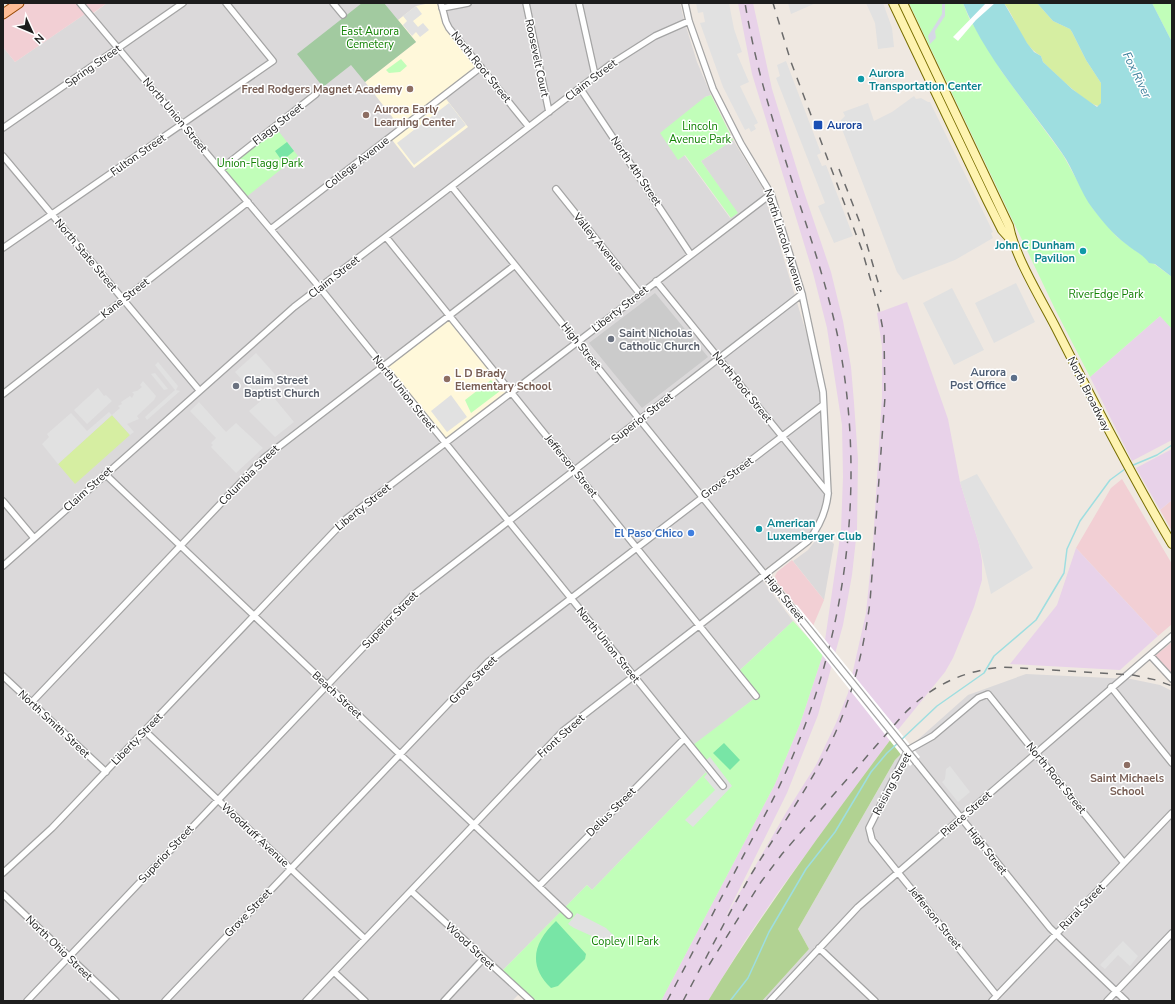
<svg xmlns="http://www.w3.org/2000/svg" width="1175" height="1004" font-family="'Nunito Sans',sans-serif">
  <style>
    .residential { fill: #dbd9da }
    .commercial { fill: #f2cfd4 }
    .industrial { fill: #e8d2e9 }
    .education { fill: #fff8da }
    .religious { fill: #cbcbcb }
    .grass { fill: #d6eea2 }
    .forest { fill: #b1d292 }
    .cemetery { fill: #a2caa0 }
    .park { fill: #c1feb9 }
    .pitch { fill: #78e5a6 }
    .parking { fill: #e1e1e1 }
    .plaza { fill: #d5d8e5 }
    .water { fill: #9edee0 }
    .pier { fill: #fff }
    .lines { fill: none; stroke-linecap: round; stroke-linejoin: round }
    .stream { stroke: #9edee0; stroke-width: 1.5 }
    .minor-casing { stroke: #a4a4a4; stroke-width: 8 }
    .secondary-casing { stroke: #776d00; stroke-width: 10 }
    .primary-casing { stroke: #954700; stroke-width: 11 }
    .minor { stroke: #fff; stroke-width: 5.5 }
    .secondary { stroke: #fef3b0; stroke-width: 8 }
    .primary { stroke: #ffbd96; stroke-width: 9 }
    .rail { stroke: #6b6b6b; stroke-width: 1.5; stroke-dasharray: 8 8; stroke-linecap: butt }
    .minor-bridge-casing { stroke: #a4a4a4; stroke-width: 8; stroke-linecap: butt }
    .minor-bridge { stroke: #fff; stroke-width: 5.5 }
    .culture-dot { fill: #0f9aa8; stroke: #fff; stroke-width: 1.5 }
    .education-dot { fill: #8d6e63; stroke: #fff; stroke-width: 1.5 }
    .transit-dot { fill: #1a4fb4; stroke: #fff; stroke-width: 1.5 }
    .worship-dot { fill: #6b7280; stroke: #fff; stroke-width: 1.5 }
    .service-dot { fill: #5c6f8a; stroke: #fff; stroke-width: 1.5 }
    .shop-dot { fill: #3f7fe0; stroke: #fff; stroke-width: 1.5 }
    .labels { text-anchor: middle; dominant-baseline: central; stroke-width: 3; stroke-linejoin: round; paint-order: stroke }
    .park-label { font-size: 11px; fill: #118203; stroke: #fff }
    .street-label { font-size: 11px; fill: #1d1d1d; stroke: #fff }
    .culture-label { font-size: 11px; font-weight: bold; fill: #0d838f; stroke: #fff; text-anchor: start }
    .education-label { font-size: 11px; font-weight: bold; fill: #785e54; stroke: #fff; text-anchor: start }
    .transit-label { font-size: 11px; font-weight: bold; fill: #164399; stroke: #fff; text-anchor: start }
    .worship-label { font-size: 11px; font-weight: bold; fill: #5b616d; stroke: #fff; text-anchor: start }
    .service-label { font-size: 11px; font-weight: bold; fill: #4e5e75; stroke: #fff; text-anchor: end }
    .shop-label { font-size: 11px; font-weight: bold; fill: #366cbe; stroke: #fff; text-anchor: end }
    .water-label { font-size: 12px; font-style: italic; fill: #3b7e9b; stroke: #fff }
  </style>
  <rect width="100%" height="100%" fill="#efe8e1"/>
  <path class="residential" d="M107 3H680L684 20 697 62 711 95 705 97 678 160 684 155 730 218 737 213 701 161 733 140 762 187 826 398 831 492 822 516 809 536 758 574 793 621 740 670 759 695 694 745 711 767 592 890 587 885 502 971 523 990 512 1001H3V47L15 62 85 14 94 13Z
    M822 532 834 544 824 600 793 561 808 550Z
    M1026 674 1131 679 1160 685 1172 691V1001H762L809 949 798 929 895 760 968 695Z"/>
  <path class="commercial" d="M26 3H76L85 14 15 62 3 47V19Z
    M85 3H107L93 13Z
    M1122 479 1172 564V624L1158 636 1076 548 1111 488Z
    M1172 500V531L1160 510Z
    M792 560 824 600 813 626 777 582 775 576 777 572Z
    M1172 642V674L1155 656Z"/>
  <path class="industrial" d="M738 3H753L772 89 803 189 831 272 843 321 851 367 854 403 858 459 857 530 852 575 843 625 818 715 787 793 725 918 787 811 816 765 836 723 848 693 866 613 873 543 882 397V346L877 313 907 302 948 419 960 482 979 544 982 561V580L974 607 953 658 945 672 893 736 779 891 745 941 708 1001H661L775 784 800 724 823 654 841 530 843 477 842 425 827 328 813 273 752 74Z
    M1160 316 1172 328V440L1132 461 1090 377Z
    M1172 449V500L1160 510 1136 468Z
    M1076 548 1158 636 1120 670 1010 664 1057 605Z"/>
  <path class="education" d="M430 3H440L444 25 478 67 443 95 468 127 414 168 389 136 400 127 365 82 416 42 398 20 416 6Z
    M447 316 509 392 445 441 385 366Z"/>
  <path class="religious" d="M655 293 708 357 642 408 589 343Z"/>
  <path class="grass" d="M897 3H899L926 60 924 61Z
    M1004 3H1037L1053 21 1070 29 1072 32 1086 60 1101 83V103L1099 106C1088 106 1053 71 1043 62L1041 56C1021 45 1017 20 1004 3Z
    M112 415 130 435 75 484 58 464Z"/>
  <path class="forest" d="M891 739 902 753 895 760 798 929 809 949 762 1001H708C764 910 827 824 891 739Z"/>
  <path class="cemetery" d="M362 3H384L416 42 365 82 351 65 323 87 297 54Z"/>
  <path class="park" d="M909 3H963L969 18 1002 72 1063 155 1093 209 1117 237 1172 277V329L1160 316 1090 377 1055 309Z
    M1152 3H1172V42Z
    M401 59 407 66 400 72 389 73 386 70Z
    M711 95 733 140 701 161 738 213 731 218 685 155 678 160 660 133 705 97Z
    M276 128 298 156 245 198 223 169Z
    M491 380 500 391 471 413 465 400Z
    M793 621 823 654 800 724 775 784 661 1001H535L502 971 587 885 592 890 711 767 693 745 759 695 740 670Z"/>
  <path class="pitch" d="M287 142 294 151 282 161 275 151Z
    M724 743 740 760 730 770 713 753Z
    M556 921 586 954 585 959 558 986 551 988C527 965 534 942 556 921Z"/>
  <path class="parking" d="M696 3H729L734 29 742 52 737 54 749 82 740 86 758 123 754 125 756 129 751 132 749 128 745 130 723 87 700 23 705 22 703 12 698 13Z
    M788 3H816L791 14Z
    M866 3H883L892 28 894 47 878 49 875 23Z
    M416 6 422 14 413 21 418 27 423 23 429 30 420 37 416 32 412 36 403 25 407 21 403 16Z
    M786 61 821 153 817 155 822 166 826 165 853 236 834 243 818 206 825 203 776 78 780 76 777 65Z
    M914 96 916 99 921 98 928 102H930L993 232 991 233 993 238 955 260 903 280 897 272 840 124 841 120 845 116 843 112 868 103 874 121 892 112Z
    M449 103 466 125 414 165 397 143Z
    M1016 283 1035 322 994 343 975 303Z
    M952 288 984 350 954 365 923 303Z
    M256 353 280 380 259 399 235 372Z
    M158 362 178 386 176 390 180 391 147 420 145 417 175 390 155 365Z
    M155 373 168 389 164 390 151 374Z
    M143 381 156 396 154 400 137 416 139 419 127 424 134 432 130 435 112 415 120 408 118 406 122 404 121 402 130 396 132 398 134 394 132 392 137 391 142 387 140 385Z
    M98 388 104 396 106 395 112 401 87 424 74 410Z
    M270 393 294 422 275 437 249 411Z
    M451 395 467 417 447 432 431 411Z
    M199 402 226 432 236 423 263 448 236 473 211 447 213 445 211 443 216 438 190 411Z
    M109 412 112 415 58 464 42 444 49 437 47 434 71 413 87 431Z
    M977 474 1033 568 991 594 979 544 960 482Z
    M710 757 732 786 693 827 685 820 715 790 704 777 707 774 700 765Z
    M950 766 970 792 958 802 942 782 945 779 946 769Z
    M577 913 606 928 615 937 605 946 594 937 574 928 568 924Z
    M1123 941 1138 956 1130 966 1118 955 1105 969 1100 965Z"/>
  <path class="plaza" d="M942 3H945V16L935 31 936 38 930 44 928 36 942 14Z"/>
  <path class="water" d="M963 3H1004L1027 43 1034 52 1041 56 1043 62 1072 89 1097 107 1101 103V83L1086 60 1072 32 1070 29 1053 21 1037 3H1152L1172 42V277L1155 264 1149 263C1144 255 1134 251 1126 244 1114 235 1102 221 1093 209 1080 192 1074 170 1062 153 1028 104 986 59 963 3Z"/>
  <path class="pier" d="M986 3H995L976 20 958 41 953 37Z
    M781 603 797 605 920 757 910 766Z"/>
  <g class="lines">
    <path class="stream" d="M1131 466 1157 455 1172 445
      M901 740 937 706 984 673 994 656 1036 620 1064 573 1067 549 1080 521 1110 480 1125 469
      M730 1001 748 978 769 932 806 869 835 832 871 772 887 753 898 743"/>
    <g class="minor-casing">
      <path id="minor" d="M80 3 320 288 723 786
        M333 3 343 15
        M441 3 446 22 449 28 529 127
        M526 3 549 112
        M579 3 595 75
        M442 8 468 3
        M580 88 691 255
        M3 128 183 3
        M3 156 199 390
        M221 169 316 94
        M452 187 791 607
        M556 189 640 294
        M271 229 481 67
        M386 237 756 696
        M3 248 273 61 226 3
        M656 281 828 493
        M3 394 248 202
        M105 474 569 915
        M3 501 34 538
        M3 566 294 307 611 64 655 36 689 21
        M1150 655 1172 679
        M3 676 106 772
        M1111 687 1172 763
        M31 703 264 458 515 265
        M145 731 365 939
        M916 762 1050 928 1126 1001
        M3 873 52 828 346 519 771 194
        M539 886 684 739
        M411 891 531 1001
        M3 894 116 1001
        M819 948 875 1001
        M334 972 365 1001
        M997 996 872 840 869 828 908 750 933 736 978 698 988 694 1124 863
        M27 1001 412 596 802 294
        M165 1001 488 662 823 405
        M306 1001 563 731 808 541C820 526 826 512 828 494L823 392 802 294 771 194 741 144 713 89 689 21 685 3
        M444 1001 483 959
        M770 1001 858 907 1172 636
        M992 1001 1172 813
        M1107 1001 1172 933"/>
    </g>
    <g class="secondary-casing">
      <path id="secondary" d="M893 3 987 200 1002 230 1011 240
        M903 3 1009 226C1015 257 1041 299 1056 328 1093 401 1130 473 1172 544"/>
    </g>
    <g class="primary-casing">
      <path id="primary" d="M3 14 19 3"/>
    </g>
    <use href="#minor" class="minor"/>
    <use href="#secondary" class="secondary"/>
    <use href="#primary" class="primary"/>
    <path class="rail" d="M839 169 862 228 881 292
      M709 965 761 882 782 854 902 716C930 686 962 671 1002 667L1133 675 1156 680 1172 686
      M667 1001C691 956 714 911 738 866 755 833 774 800 788 767 848 632 867 478 837 333 823 269 800 208 781 146 766 99 753 52 745 3
      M683 1001C706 958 728 915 752 873 776 834 803 796 825 754 850 707 863 655 870 602L885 397 884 335 879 309 862 250 791 62 773 3"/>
    <g class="minor-bridge-casing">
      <path id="minor-bridge" d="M791 607 916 762"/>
    </g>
    <use href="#minor-bridge" class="minor-bridge"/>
  </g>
  <g class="culture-dot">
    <circle cx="861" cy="79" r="4"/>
    <circle cx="1083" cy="251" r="4"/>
    <circle cx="759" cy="529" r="4"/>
  </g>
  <g class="education-dot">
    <circle cx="410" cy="89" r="4"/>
    <circle cx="366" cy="115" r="4"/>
    <circle cx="447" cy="379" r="4"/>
    <circle cx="1127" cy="765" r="4"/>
  </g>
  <rect class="transit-dot" x="813" y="120" width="10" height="10" rx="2"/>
  <g class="worship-dot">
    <circle cx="611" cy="339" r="4"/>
    <circle cx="236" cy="386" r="4"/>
  </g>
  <circle class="service-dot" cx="1014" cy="378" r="4"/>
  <circle class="shop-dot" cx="691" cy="533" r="4"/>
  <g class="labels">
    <g class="park-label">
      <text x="370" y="31">East Aurora<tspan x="370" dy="13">Cemetery</tspan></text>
      <text x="700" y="126">Lincoln<tspan x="700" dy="13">Avenue Park</tspan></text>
      <text x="260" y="163">Union-Flagg Park</text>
      <text x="1106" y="294">RiverEdge Park</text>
      <text x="625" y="941">Copley II Park</text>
    </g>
    <g class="street-label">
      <text transform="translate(537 58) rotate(78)">Roosevelt Court</text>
      <text transform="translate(93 66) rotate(-35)">Spring Street</text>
      <text transform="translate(481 67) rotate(51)">North Root Street</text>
      <text transform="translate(591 80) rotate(-37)">Claim Street</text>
      <text transform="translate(175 115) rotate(50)">North Union Street</text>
      <text transform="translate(278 124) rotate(-38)">Flagg Street</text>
      <text transform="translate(138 155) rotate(-35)">Fulton Street</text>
      <text transform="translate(357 163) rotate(-38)">College Avenue</text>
      <text transform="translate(636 171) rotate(56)">North 4th Street</text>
      <text transform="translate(784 240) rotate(72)">North Lincoln Avenue</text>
      <text transform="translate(598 242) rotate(51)">Valley Avenue</text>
      <text transform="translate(86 255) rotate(50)">North State Street</text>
      <text transform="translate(334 277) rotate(-38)">Claim Street</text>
      <text transform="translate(125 298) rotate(-38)">Kane Street</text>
      <text transform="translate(620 309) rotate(-38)">Liberty Street</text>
      <text transform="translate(581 346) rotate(51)">High Street</text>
      <text transform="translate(742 387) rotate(51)">North Root Street</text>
      <text transform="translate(404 393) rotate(51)">North Union Street</text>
      <text transform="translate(1089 394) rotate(63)">North Broadway</text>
      <text transform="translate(642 418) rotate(-38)">Superior Street</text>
      <text transform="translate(571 466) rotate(51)">Jefferson Street</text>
      <text transform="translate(249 475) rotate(-45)">Columbia Street</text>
      <text transform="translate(727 478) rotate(-37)">Grove Street</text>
      <text transform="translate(88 489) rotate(-42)">Claim Street</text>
      <text transform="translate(363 507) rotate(-39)">Liberty Street</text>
      <text transform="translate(784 598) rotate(51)">High Street</text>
      <text transform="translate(390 620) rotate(-46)">Superior Street</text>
      <text transform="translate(608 645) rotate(51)">North Union Street</text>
      <text transform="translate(473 680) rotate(-45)">Grove Street</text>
      <text transform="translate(337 695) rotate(43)">Beach Street</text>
      <text transform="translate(54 724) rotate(43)">North Smith Street</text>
      <text transform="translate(561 736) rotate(-42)">Front Street</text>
      <text transform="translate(137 739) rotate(-46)">Liberty Street</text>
      <text transform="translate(1056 778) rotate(51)">North Root Street</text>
      <text transform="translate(892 784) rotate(-62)">Reising Street</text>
      <text transform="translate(611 812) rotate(-45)">Delius Street</text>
      <text transform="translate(966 814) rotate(-41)">Pierce Street</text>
      <text transform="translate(255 835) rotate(43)">Woodruff Avenue</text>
      <text transform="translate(987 851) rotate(51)">High Street</text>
      <text transform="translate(166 854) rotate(-47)">Superior Street</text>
      <text transform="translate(1082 907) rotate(-46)">Rural Street</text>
      <text transform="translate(248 913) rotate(-46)">Grove Street</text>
      <text transform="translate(935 918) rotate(51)">Jefferson Street</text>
      <text transform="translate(470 946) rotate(43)">Wood Street</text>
      <text transform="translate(59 948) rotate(44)">North Ohio Street</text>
    </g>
    <g class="culture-label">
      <text x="869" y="73">Aurora<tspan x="869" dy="13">Transportation Center</tspan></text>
      <text x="1075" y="245" text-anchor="end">John C Dunham<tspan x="1075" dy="13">Pavilion</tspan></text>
      <text x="767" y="523">American<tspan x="767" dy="13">Luxemberger Club</tspan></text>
    </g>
    <g class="education-label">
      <text x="402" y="89" text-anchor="end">Fred Rodgers Magnet Academy</text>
      <text x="374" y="109">Aurora Early<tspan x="374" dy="13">Learning Center</tspan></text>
      <text x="455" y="373">L D Brady<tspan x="455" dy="13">Elementary School</tspan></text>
      <text x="1127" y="778" text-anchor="middle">Saint Michaels<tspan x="1127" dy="13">School</tspan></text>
    </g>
    <g class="transit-label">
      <text x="827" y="125">Aurora</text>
    </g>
    <g class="worship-label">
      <text x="619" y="333">Saint Nicholas<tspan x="619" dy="13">Catholic Church</tspan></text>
      <text x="244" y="380">Claim Street<tspan x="244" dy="13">Baptist Church</tspan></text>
    </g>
    <g class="service-label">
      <text x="1006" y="372">Aurora<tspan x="1006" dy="13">Post Office</tspan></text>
    </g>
    <g class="shop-label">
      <text x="683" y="533">El Paso Chico</text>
    </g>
    <g class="water-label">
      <text transform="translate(1137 75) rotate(64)">Fox River</text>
    </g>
  </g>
  <rect width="1175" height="1004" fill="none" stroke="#1d1d1d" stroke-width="8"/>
  <g transform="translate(32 32) rotate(134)" stroke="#ffffff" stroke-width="3" paint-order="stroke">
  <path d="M0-3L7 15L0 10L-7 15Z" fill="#1d1d1d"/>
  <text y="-6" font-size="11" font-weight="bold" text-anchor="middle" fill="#1d1d1d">N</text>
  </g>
</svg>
